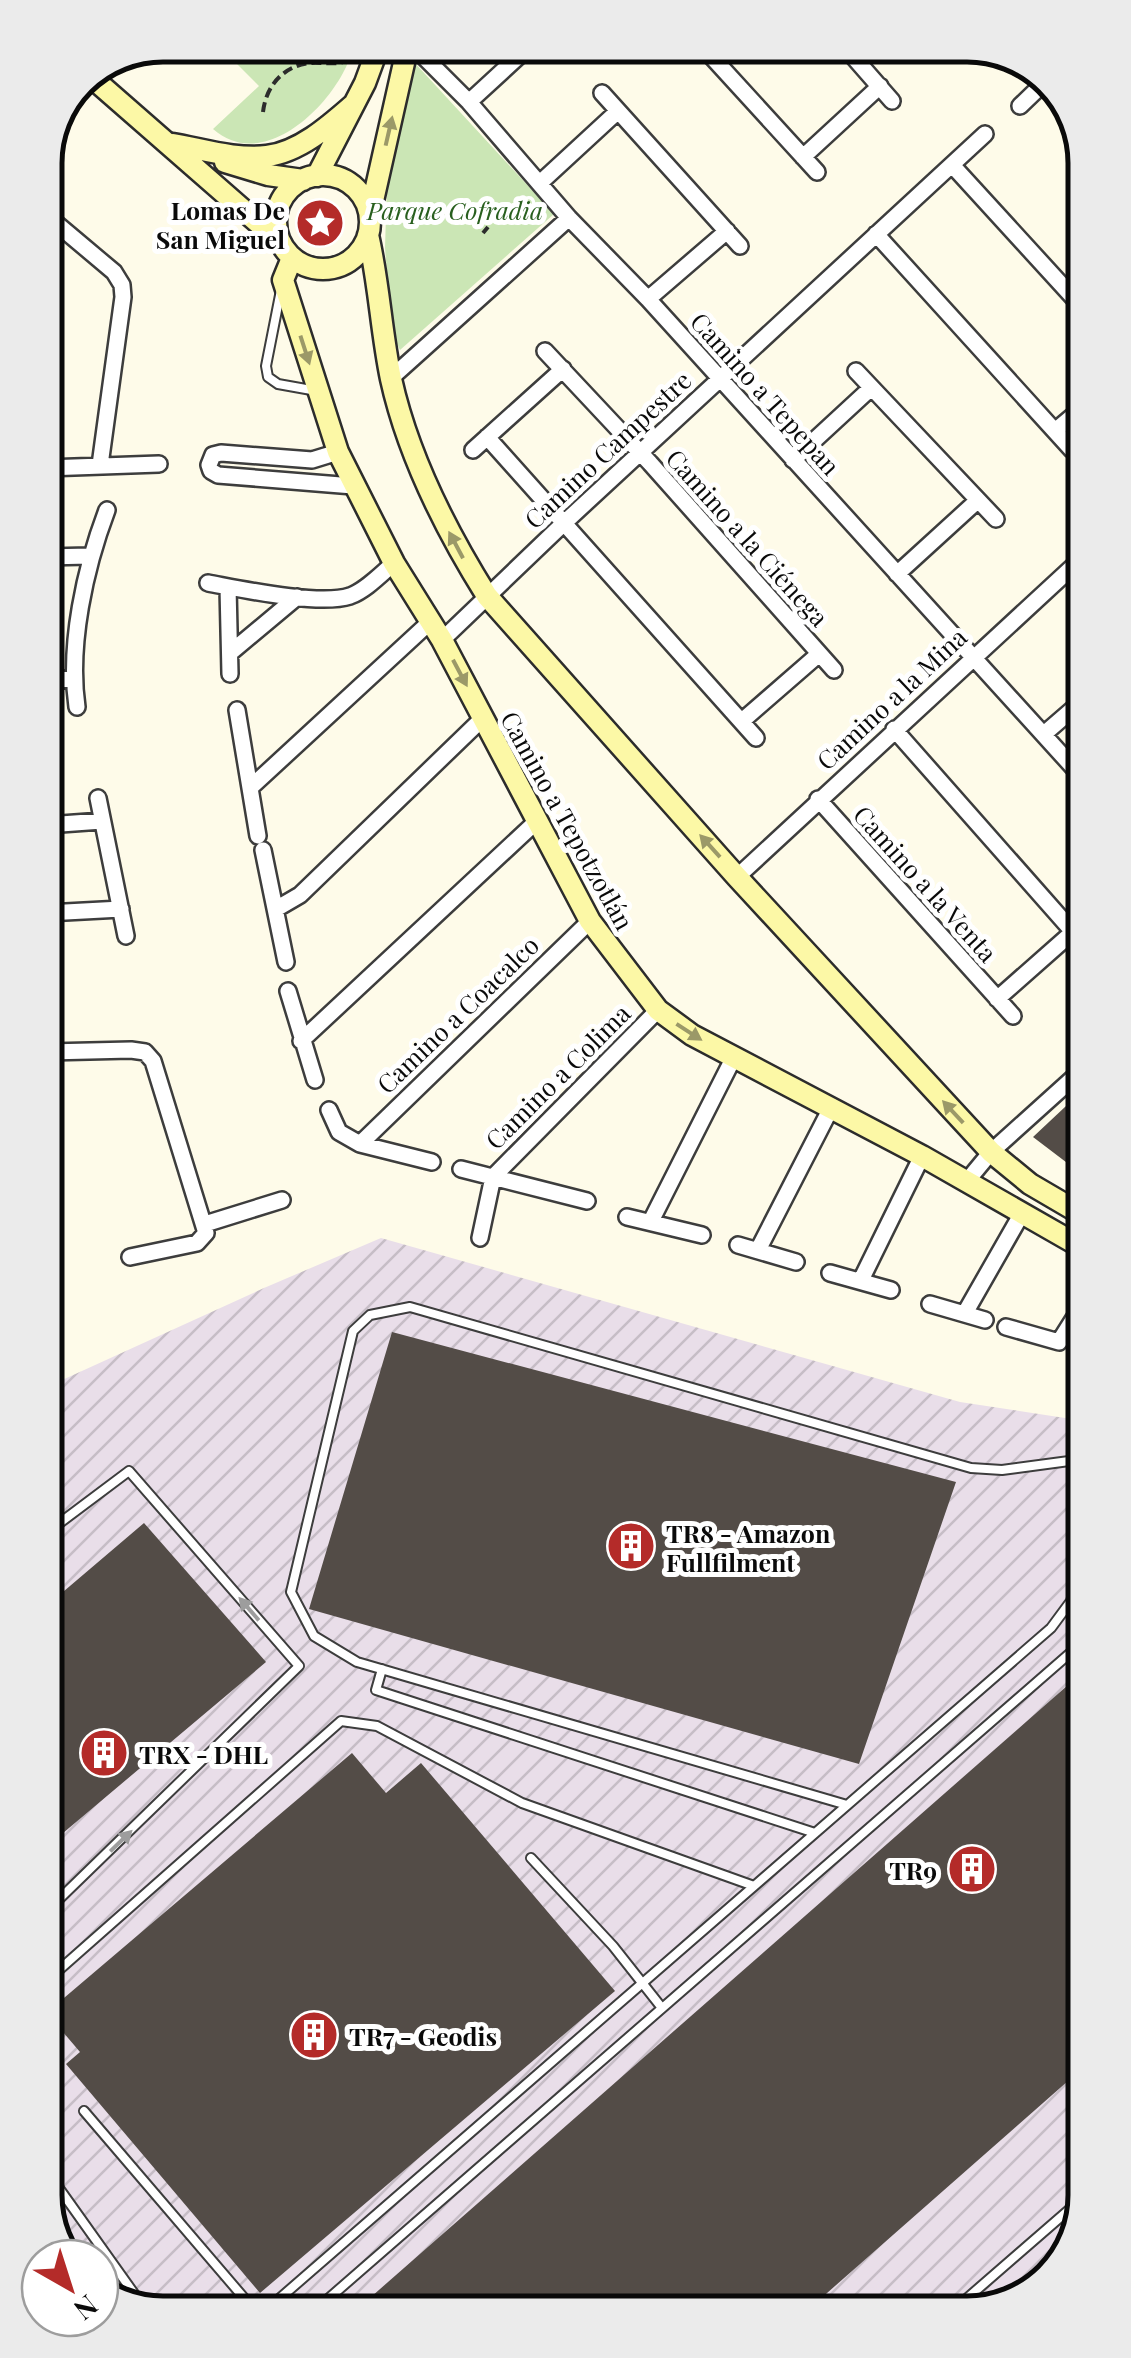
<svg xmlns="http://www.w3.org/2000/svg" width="1131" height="2358" font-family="'Playfair Display',serif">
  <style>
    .industrial { fill: url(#industrial-furrows) }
    .green { fill: #cbe6b5 }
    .building { fill: #534c47 }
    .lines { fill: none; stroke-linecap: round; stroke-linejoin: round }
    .lane-casing { stroke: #3d3d3d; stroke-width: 12 }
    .street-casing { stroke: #3d3d3d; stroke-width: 20 }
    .secondary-casing { stroke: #2c2c2c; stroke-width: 25 }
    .path { stroke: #2c2c2c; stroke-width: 4; stroke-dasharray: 10 5; stroke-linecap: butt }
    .lane { stroke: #fff; stroke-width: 8 }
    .street { stroke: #fff; stroke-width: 15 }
    .secondary { stroke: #fcf8a6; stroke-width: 20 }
    .oneway { fill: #9b9968 }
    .oneway2 { fill: #9d9d9d }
    .labels { text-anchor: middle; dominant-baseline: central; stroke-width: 10; stroke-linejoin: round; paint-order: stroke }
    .poi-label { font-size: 25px; font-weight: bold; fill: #0a0a0a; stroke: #fff; text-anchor: start }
    .park-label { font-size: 25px; font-style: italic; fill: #285f1e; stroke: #fff }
    .street-label { font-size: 25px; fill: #0a0a0a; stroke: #fff }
    .rim { fill: none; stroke: #0a0a0a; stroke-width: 5 }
  </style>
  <defs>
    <pattern id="industrial-furrows" width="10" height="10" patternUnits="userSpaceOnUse" patternTransform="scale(2.5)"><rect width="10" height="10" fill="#e9dee9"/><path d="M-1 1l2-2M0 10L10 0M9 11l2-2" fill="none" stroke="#c6bdc6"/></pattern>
  </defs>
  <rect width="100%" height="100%" fill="#fefbe9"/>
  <path class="industrial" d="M381 1238 960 1402 1065 1418 1083 1414 1086 2202 1062 2266 1006 2307 155 2313 100 2292V2258H69L51 2233 49 1386 264 1288Z"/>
  <path class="green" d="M245 45H320L349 60C331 107 263 173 213 129L259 86 232 59Z
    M413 61 554 214 400 350 392 334 385 248 387 182Z"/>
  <path class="building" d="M1082 1091 1083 1175 1033 1137Z
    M392 1332 956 1482 859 1764 309 1609Z
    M144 1523 266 1662 50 1844V1603Z
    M1084 1671 1085 2066 810 2308 355 2311Z
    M352 1753 386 1793 421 1763 615 1991 260 2293 66 2064 80 2052 51 2018V2009Z"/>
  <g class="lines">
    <g class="lane-casing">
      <path id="lane" d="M281 290 266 366 268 377 278 384 317 391
        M49 1531 129 1471 299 1666 50 1908
        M382 1669 376 1690 815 1833
        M847 1805 357 1662 314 1636 291 1592 353 1331 370 1315 410 1307 971 1468 1002 1470 1084 1459
        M531 1858 613 1946 662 2008
        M51 1977 341 1721 377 1726 522 1803 754 1886
        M84 2111 256 2312
        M51 2177 145 2309
        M957 2307 1086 2195
        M264 2312 1051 1628 1071 1601 1084 1559
        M313 2312 1084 1641"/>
    </g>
    <g class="street-casing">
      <path id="street" d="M412 45 469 102 569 218 648 299 1081 776
        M701 45 817 172
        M843 45 892 101
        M602 93 740 246
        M469 102 531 45
        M1020 106 1047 80
        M803 157 880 86
        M953 166 1080 305
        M541 182 618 111
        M45 214 114 272 122 285 123 297 100 465
        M876 234 1072 450
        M648 299 727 231
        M545 351 650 463 834 670
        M856 371 996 519
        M391 378 569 218
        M1055 431 1080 410
        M487 437 756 738
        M473 450 563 369
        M338 452 312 460 221 453 213 455 209 465 211 471 218 475 353 486
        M793 460 871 388
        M46 468 159 464
        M46 557 89 556
        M897 574 977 501
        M208 583C241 589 319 606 350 596 366 590 381 574 394 563
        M228 587 230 674
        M442 640 564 523 985 134
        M230 653 297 597
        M47 681 73 678
        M77 707C68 645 85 568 107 510
        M237 710 258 836
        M742 721 819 654
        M894 729 1082 942
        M1044 734 1081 702
        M250 788 431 621
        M98 798 126 936
        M818 799 1013 1016
        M47 825 102 821
        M263 850 286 962
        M737 877 1081 559
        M276 909 300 895 483 718
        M47 913 121 909
        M288 991 315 1080
        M997 999 1074 931
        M301 1041 538 820
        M48 1052 131 1050 145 1052 153 1061 206 1233 197 1243 130 1257
        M329 1110 339 1132 360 1144 432 1162
        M360 1144 590 921
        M461 1169 587 1201
        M967 1181 991 1152 1082 1070
        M627 1217 702 1235
        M651 1221 734 1057
        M205 1224 282 1200
        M480 1238 493 1177 658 1010
        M738 1245 796 1262
        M758 1250 830 1110
        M830 1273 891 1290
        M861 1280 922 1156
        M930 1304 985 1320
        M965 1313 1021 1215
        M1006 1327 1059 1342 1083 1304"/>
    </g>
    <g class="secondary-casing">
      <path id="secondary" d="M89 75 280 242
        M173 144C202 149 237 160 267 156 300 152 330 125 354 104
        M225 162 268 175 303 180
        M276 222a47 47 0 1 1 94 0a47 47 0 1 1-94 0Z
        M317 176 365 83 379 45
        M370 214 408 45
        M368 235C379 282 381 331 391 379 408 456 445 529 487 596L737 877 991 1152 1030 1184 1083 1215
        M292 258 283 280 338 452 394 563 442 640 590 921 658 1010 692 1035 922 1156 1083 1248"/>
    </g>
    <path class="path" d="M263 112C266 86 283 66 310 63 322 62 331 65 343 62
      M483 233 488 227"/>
    <use href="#lane" class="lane"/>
    <use href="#street" class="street"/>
    <use href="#secondary" class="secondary"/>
  </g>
  <defs><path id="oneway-solid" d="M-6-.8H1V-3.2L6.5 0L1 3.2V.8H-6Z" transform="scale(2.5)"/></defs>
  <g class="oneway">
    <use href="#oneway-solid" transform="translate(389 131) rotate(-77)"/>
    <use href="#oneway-solid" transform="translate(305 350) rotate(72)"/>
    <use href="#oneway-solid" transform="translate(456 545) rotate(-118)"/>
    <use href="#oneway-solid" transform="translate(460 673) rotate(62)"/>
    <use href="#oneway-solid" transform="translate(710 846) rotate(-132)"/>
    <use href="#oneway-solid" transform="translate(689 1032) rotate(33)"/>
    <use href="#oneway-solid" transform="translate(953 1112) rotate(-133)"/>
  </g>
  <g class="oneway2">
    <use href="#oneway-solid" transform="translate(249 1609) rotate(-131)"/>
    <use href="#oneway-solid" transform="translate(121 1841) rotate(-44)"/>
  </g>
  <defs>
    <g id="sight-disc" transform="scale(2.5)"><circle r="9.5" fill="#b42b29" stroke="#fff"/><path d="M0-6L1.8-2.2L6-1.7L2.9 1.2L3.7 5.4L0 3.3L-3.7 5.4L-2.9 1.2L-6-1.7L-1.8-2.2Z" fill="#fff"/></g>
    <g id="building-disc" transform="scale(2.5)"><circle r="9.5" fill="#b42b29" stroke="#fff"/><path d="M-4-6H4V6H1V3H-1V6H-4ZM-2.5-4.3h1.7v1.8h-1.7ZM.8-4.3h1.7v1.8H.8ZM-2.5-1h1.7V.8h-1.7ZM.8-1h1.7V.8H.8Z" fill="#fff"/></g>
  </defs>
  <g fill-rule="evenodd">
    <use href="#sight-disc" x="320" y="223"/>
    <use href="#building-disc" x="631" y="1546"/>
    <use href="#building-disc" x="104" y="1753"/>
    <use href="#building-disc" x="972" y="1869"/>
    <use href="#building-disc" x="314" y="2035"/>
  </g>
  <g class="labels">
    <g class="poi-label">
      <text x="285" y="209" text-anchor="end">Lomas De<tspan x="285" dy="29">San Miguel</tspan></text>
      <text x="666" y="1532">TR8 - Amazon<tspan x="666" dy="29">Fullfilment</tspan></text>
      <text x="139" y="1753">TRX - DHL</text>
      <text x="937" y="1869" text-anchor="end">TR9</text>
      <text x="349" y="2035">TR7 - Geodis</text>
    </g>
    <g class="park-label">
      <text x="455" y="209">Parque Cofradia</text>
    </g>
    <g class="street-label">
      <text transform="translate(766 393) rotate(48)">Camino a Tepepan</text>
      <text transform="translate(607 449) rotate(-43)">Camino Campestre</text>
      <text transform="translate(748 537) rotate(48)">Camino a la Ciénega</text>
      <text transform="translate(891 698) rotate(-43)">Camino a la Mina</text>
      <text transform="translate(568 820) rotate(61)">Camino a Tepotzotlán</text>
      <text transform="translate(926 883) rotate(48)">Camino a la Venta</text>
      <text transform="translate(457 1014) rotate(-44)">Camino a Coacalco</text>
      <text transform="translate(557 1076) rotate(-45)">Camino a Colima</text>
    </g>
  </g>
  <path d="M0 0H1131V2358H0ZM163 62H967A101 101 0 0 1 1068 163V2195A101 101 0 0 1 967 2296H163A101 101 0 0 1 62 2195V163A101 101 0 0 1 163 62Z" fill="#ebebeb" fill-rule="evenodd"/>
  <path class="rim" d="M163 62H967A101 101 0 0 1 1068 163V2195A101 101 0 0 1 967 2296H163A101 101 0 0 1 62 2195V163A101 101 0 0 1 163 62Z"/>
  <g transform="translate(70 2288) rotate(141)"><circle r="48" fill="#ffffff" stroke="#9d9d9d" stroke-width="2.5"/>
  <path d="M0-8L18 38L0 25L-18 38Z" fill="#b42b29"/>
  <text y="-15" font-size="28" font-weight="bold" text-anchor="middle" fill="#0a0a0a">N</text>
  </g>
</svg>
